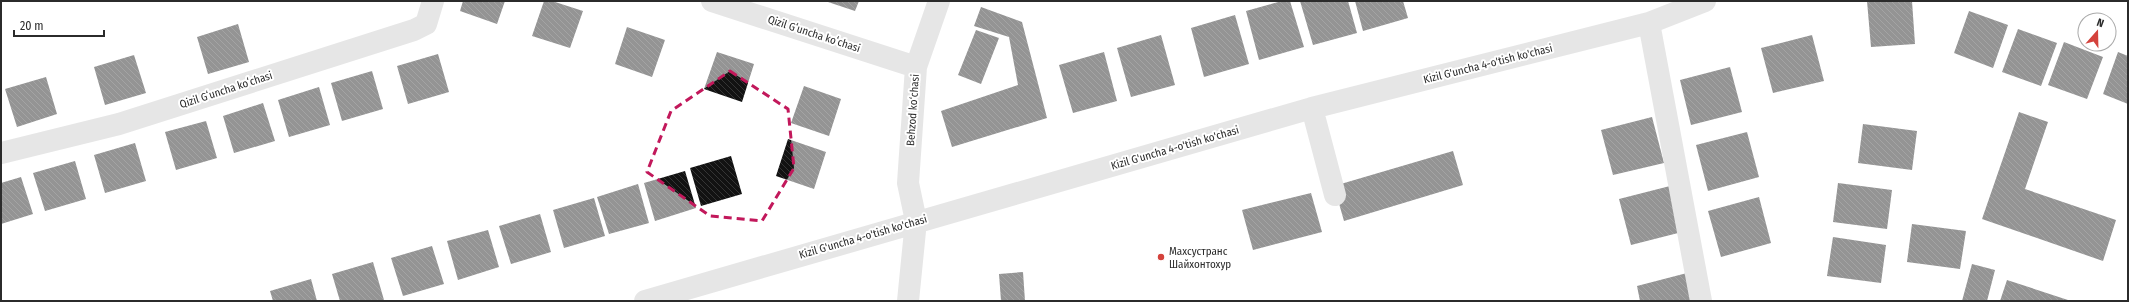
<svg xmlns="http://www.w3.org/2000/svg" width="2129" height="302" font-family="'Fira Sans Condensed',sans-serif">
  <style>
    .building { fill: url(#building-back-hatch) }
    .lines { fill: none; stroke-linecap: round; stroke-linejoin: round }
    .minor { stroke: #c8c8c8; stroke-width: 22 }
    .marked { fill: none; stroke: #c2185b; stroke-width: 3; stroke-dasharray: 8 5; stroke-linejoin: round }
    .poi-dot { fill: #d4423c; stroke: #fff; stroke-width: 1.5 }
    .labels { text-anchor: middle; dominant-baseline: central; stroke-width: 4; stroke-linejoin: round; paint-order: stroke }
    .street-label { font-size: 11px; fill: #2b2b2b; stroke: #fff }
    .poi-label { font-size: 11px; fill: #2b2b2b; stroke: #fff; text-anchor: start }
  </style>
  <defs>
    <pattern id="building-back-hatch" width="6" height="6" patternUnits="userSpaceOnUse"><rect width="6" height="6" fill="#121212"/><path d="M-1 5l2 2M0 0l6 6M5-1l2 2" fill="none" stroke="#353535"/></pattern>
  </defs>
  <rect width="100%" height="100%" fill="#fff"/>
  <path class="building" d="M463 1H505L497 24 460 11Z
    M544 1H552L583 11 570 48 532 36Z
    M825 1H859L855 11Z
    M1282 1H1290L1304 47 1259 60 1246 11Z
    M1300 1H1348L1357 33 1313 45Z
    M1355 1H1403L1408 18 1363 31Z
    M1867 1H1912L1915 44 1871 47Z
    M981 7 1022 22 1047 118 952 147 941 111 1018 85 1009 37 974 26Z
    M1969 11 2008 25 1993 68 1954 53Z
    M1235 15 1249 64 1204 77 1191 28Z
    M238 24 249 62 208 74 197 37Z
    M627 27 665 40 652 77 615 64Z
    M2018 29 2057 43 2041 86 2002 72Z
    M976 30 999 38 981 84 958 75Z
    M1161 35 1175 85 1131 97 1117 48Z
    M1812 35 1824 81 1773 93 1761 48Z
    M2064 42 2103 57 2087 99 2048 85Z
    M717 52 754 64 742 102 704 89Z
    M1104 52 1117 101 1073 113 1059 65Z
    M2118 52 2128 56V104L2103 94Z
    M438 54 449 92 408 104 397 66Z
    M134 55 146 93 105 105 94 67Z
    M1730 67 1742 112 1691 125 1680 80Z
    M372 71 383 109 342 121 331 83Z
    M46 77 57 114 17 127 5 89Z
    M804 86 841 99 829 136 791 123Z
    M319 87 330 125 289 137 278 100Z
    M263 103 275 141 234 153 223 116Z
    M2019 112 2048 122 2025 189 2116 220 2103 261 1982 219Z
    M1652 117 1664 163 1613 175 1601 130Z
    M206 121 217 158 176 170 165 132Z
    M1863 124 1917 131 1912 170 1858 163Z
    M1747 132 1759 177 1708 191 1696 145Z
    M788 139 826 152 814 189 776 176Z
    M135 143 146 181 105 193 94 155Z
    M1453 151 1463 185 1344 221 1334 186Z
    M731 156 742 194 701 206 690 168Z
    M75 161 86 199 45 211 33 173Z
    M685 171 696 208 655 221 644 183Z
    M21 177 33 214 1 224V183Z
    M1838 183 1892 190 1887 229 1833 222Z
    M638 184 649 223 609 234 597 197Z
    M1670 186 1682 232 1631 245 1619 199Z
    M1311 193 1322 232 1253 250 1242 210Z
    M1759 197 1771 243 1721 257 1708 211Z
    M594 198 605 236 564 248 553 210Z
    M540 214 551 252 511 264 499 226Z
    M1912 224 1966 231 1960 269 1907 262Z
    M488 230 499 267 458 280 447 241Z
    M1833 237 1886 245 1881 283 1827 276Z
    M432 246 444 284 403 296 391 258Z
    M373 262 384 300 340 301 332 274Z
    M1972 264 1995 270 1987 301H1962Z
    M1023 272 1025 301H1001L999 274Z
    M1687 273 1695 301H1640L1637 286Z
    M311 279 317 301H273L270 291Z
    M2007 280 2071 301H2000Z"/>
  <g class="lines">
    <path class="minor" d="M712 1 916 67
      M1649 23 1701 301
      M1312 108 1335 195
      M1 153 119 124 414 30 426 24 433 1
      M645 301 1312 108 1649 23 1705 1
      M908 301 916 221 908 183 916 67 939 1"/>
  </g>
  <path d="M0 0H2129V302H0ZM730 71 788 109 794 168 762 221 710 216 647 172 671 111Z" fill="#fff" fill-opacity=".55" fill-rule="evenodd"/>
  <path class="marked" d="M730 71 788 109 794 168 762 221 710 216 647 172 671 111Z"/>
  <circle class="poi-dot" cx="1161" cy="257" r="4"/>
  <g class="labels">
    <g class="street-label">
      <text transform="translate(814 34) rotate(18)">Qizil Gʻuncha koʻchasi</text>
      <text transform="translate(1488 64) rotate(-14)">Kizil G'uncha 4-o'tish ko'chasi</text>
      <text transform="translate(226 90) rotate(-18)">Qizil Gʻuncha koʻchasi</text>
      <text transform="translate(913 110) rotate(-86)">Behzod ko‘chasi</text>
      <text transform="translate(1175 148) rotate(-16)">Kizil G'uncha 4-o'tish ko'chasi</text>
      <text transform="translate(863 237) rotate(-16)">Kizil G'uncha 4-o'tish ko'chasi</text>
    </g>
    <g class="poi-label">
      <text x="1169" y="251">Махсустранс<tspan x="1169" dy="13">Шайхонтохур</tspan></text>
    </g>
  </g>
  <rect width="2129" height="302" fill="none" stroke="#2b2b2b" stroke-width="4"/>
  <g transform="translate(2097 32) rotate(20)"><circle r="19" fill="#ffffff" stroke="#aaaaaa"/>
  <path d="M0-3L7 15L0 10L-7 15Z" fill="#d4423c"/>
  <text y="-6" font-size="11" font-weight="bold" text-anchor="middle" fill="#2b2b2b">N</text>
  </g>
  <path d="M14 30v6h90v-6" fill="none" stroke="#2b2b2b" stroke-width="2"/>
  <text x="20" y="30" font-size="12" fill="#2b2b2b" stroke="#ffffff" stroke-width="3" paint-order="stroke">20 m</text>
</svg>
